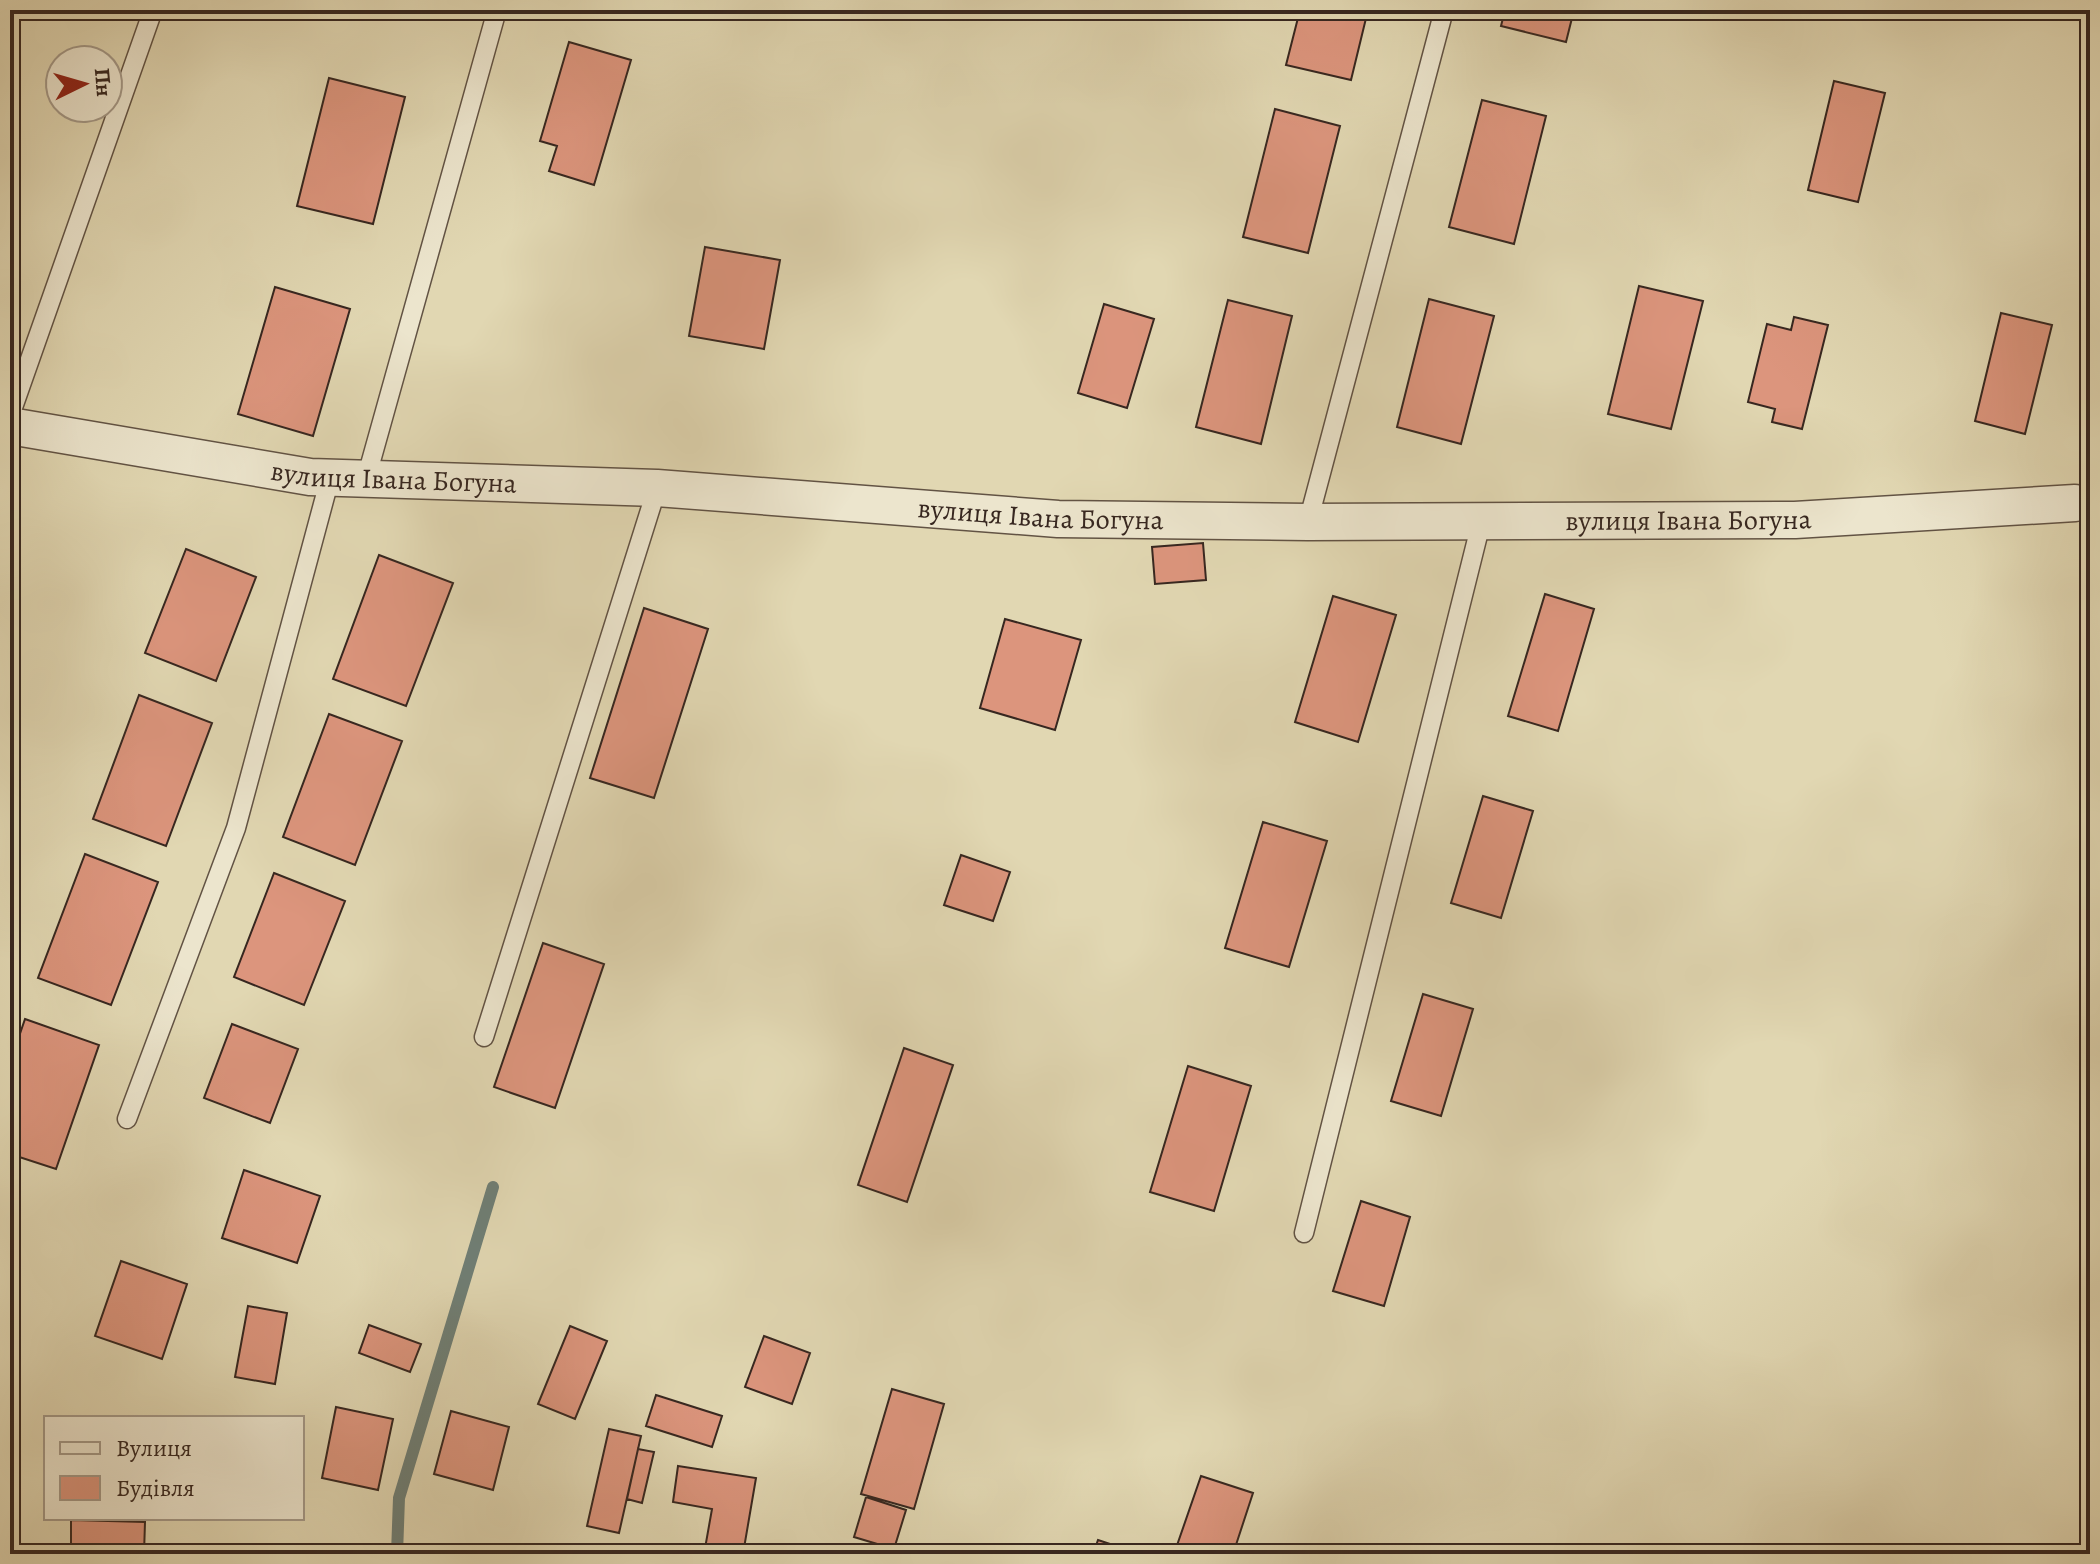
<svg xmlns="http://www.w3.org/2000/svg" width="2100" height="1564" font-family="Alegreya,serif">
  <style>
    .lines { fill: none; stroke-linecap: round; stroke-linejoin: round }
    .stream { stroke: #6f7f76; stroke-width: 12 }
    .building { fill: #dc957d; stroke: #372720; stroke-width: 2 }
    .lane-casing { stroke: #625344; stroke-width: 21 }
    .street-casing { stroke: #625344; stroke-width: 39 }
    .lane { stroke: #ece5cd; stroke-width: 18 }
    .street { stroke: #ece5cd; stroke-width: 36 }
    .labels { text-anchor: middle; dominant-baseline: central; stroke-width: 6; stroke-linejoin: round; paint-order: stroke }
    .street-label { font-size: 28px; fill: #372720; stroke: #ece5cd }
  </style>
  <rect width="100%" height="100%" fill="#e1d7b2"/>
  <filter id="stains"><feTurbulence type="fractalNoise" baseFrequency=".0025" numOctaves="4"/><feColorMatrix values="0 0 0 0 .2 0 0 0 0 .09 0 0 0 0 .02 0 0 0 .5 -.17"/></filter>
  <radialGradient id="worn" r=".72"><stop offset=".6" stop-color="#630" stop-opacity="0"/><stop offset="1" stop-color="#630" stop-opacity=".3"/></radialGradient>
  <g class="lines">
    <path class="stream" d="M397 1554 399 1498 493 1187"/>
  </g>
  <path class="building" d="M1300 10H1368L1351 80 1286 65Z
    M1505 10H1574L1566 42 1501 26Z
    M569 42 631 60 594 185 549 171 557 146 540 141Z
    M10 46H17L12 127H10Z
    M329 78 405 97 373 224 297 206Z
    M1834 81 1885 93 1858 202 1808 190Z
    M1482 100 1546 116 1514 244 1449 227Z
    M1275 109 1340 126 1308 253 1243 237Z
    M705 247 780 260 764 349 689 336Z
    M1639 286 1703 301 1671 429 1608 414Z
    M275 287 350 309 313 436 238 414Z
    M1429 299 1494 316 1461 444 1397 427Z
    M1228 300 1292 316 1261 444 1196 427Z
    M1104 304 1154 319 1127 408 1078 393Z
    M2001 313 2052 325 2025 434 1975 421Z
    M1794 317 1828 325 1802 429 1772 422 1775 409 1748 402 1767 324 1791 330Z
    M1203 543 1206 580 1155 584 1152 547Z
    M186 549 256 577 216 681 145 653Z
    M379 555 453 583 406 706 333 679Z
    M1545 594 1594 609 1558 731 1508 716Z
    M1333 596 1396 615 1358 742 1295 722Z
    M644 608 708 629 654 798 590 778Z
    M1005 619 1081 640 1055 730 980 708Z
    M139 695 212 723 166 846 93 819Z
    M329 714 402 741 355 865 283 837Z
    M1483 796 1533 811 1501 918 1451 903Z
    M1263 822 1327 841 1289 967 1225 948Z
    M85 854 158 882 111 1005 38 978Z
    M961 855 1010 872 993 921 944 905Z
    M274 873 345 901 304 1005 234 977Z
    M543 943 604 964 555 1108 494 1087Z
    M1423 994 1473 1009 1441 1116 1391 1101Z
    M25 1019 99 1045 56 1169 10 1154V1063Z
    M232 1024 298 1049 270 1123 204 1098Z
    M904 1048 953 1065 907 1202 858 1185Z
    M1188 1066 1251 1086 1214 1211 1150 1192Z
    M244 1170 320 1196 297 1263 222 1238Z
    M1361 1201 1410 1217 1384 1306 1333 1291Z
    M121 1261 187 1284 162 1359 95 1336Z
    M248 1306 287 1313 275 1384 235 1377Z
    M369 1325 421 1344 410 1372 359 1353Z
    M570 1326 607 1341 575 1419 538 1404Z
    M764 1336 810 1353 792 1404 745 1387Z
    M892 1389 944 1404 914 1509 861 1494Z
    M656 1395 722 1416 712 1447 646 1426Z
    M336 1407 393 1419 378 1490 322 1478Z
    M451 1411 509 1427 493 1490 434 1474Z
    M609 1429 641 1436 619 1533 587 1526Z
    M638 1449 654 1452 642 1503 627 1499Z
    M678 1466 756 1478 743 1554H704L712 1509 673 1502Z
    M1201 1476 1253 1493 1233 1554H1174Z
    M866 1497 906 1510 894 1549 854 1537Z
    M71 1520 145 1522 144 1554H71Z
    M1098 1540 1140 1554H1093Z"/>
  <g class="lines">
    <g class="lane-casing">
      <path id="lane" d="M10 416 153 10
        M366 479 497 10
        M1308 522 1444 10
        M484 1037 657 488
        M127 1119 236 828 330 478
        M1304 1233 1482 519"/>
    </g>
    <g class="street-casing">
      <g id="street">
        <path id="s1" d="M10 426 310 477 657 488 1058 519 1308 522 1795 520 2075 503"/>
      </g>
    </g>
    <use href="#lane" class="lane"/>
    <use href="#street" class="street"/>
  </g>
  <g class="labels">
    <g class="street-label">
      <text stroke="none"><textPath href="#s1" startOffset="388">вулиця Івана Богуна</textPath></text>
      <text stroke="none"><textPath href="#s1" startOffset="1036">вулиця Івана Богуна</textPath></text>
      <text stroke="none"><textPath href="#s1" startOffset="1684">вулиця Івана Богуна</textPath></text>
    </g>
  </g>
  <rect width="2100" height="1564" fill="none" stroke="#e1d7b2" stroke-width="40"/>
  <rect x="12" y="12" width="2076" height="1540" fill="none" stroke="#372720" stroke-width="4"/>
  <rect x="20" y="20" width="2060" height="1524" fill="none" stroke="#372720" stroke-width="2"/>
  <rect x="44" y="1416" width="260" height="104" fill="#ece5cd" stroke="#a49988" stroke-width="2"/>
  <rect x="60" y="1442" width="40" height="12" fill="#ece5cd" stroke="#a49988" stroke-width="2"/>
  <text x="116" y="1456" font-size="24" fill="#372720">Вулиця</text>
  <rect x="60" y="1476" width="40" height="24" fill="#dc957d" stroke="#a49988" stroke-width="2"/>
  <text x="116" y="1496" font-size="24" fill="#372720">Будівля</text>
  <g transform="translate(84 84) rotate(85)"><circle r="38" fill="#ece5cd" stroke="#a49988" stroke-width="2"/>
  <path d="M0-6L14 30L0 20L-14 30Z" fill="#8f2418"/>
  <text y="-12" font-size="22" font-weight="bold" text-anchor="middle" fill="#372720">Пн</text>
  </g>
  <rect width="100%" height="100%" filter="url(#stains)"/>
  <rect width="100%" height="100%" fill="url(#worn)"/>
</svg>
